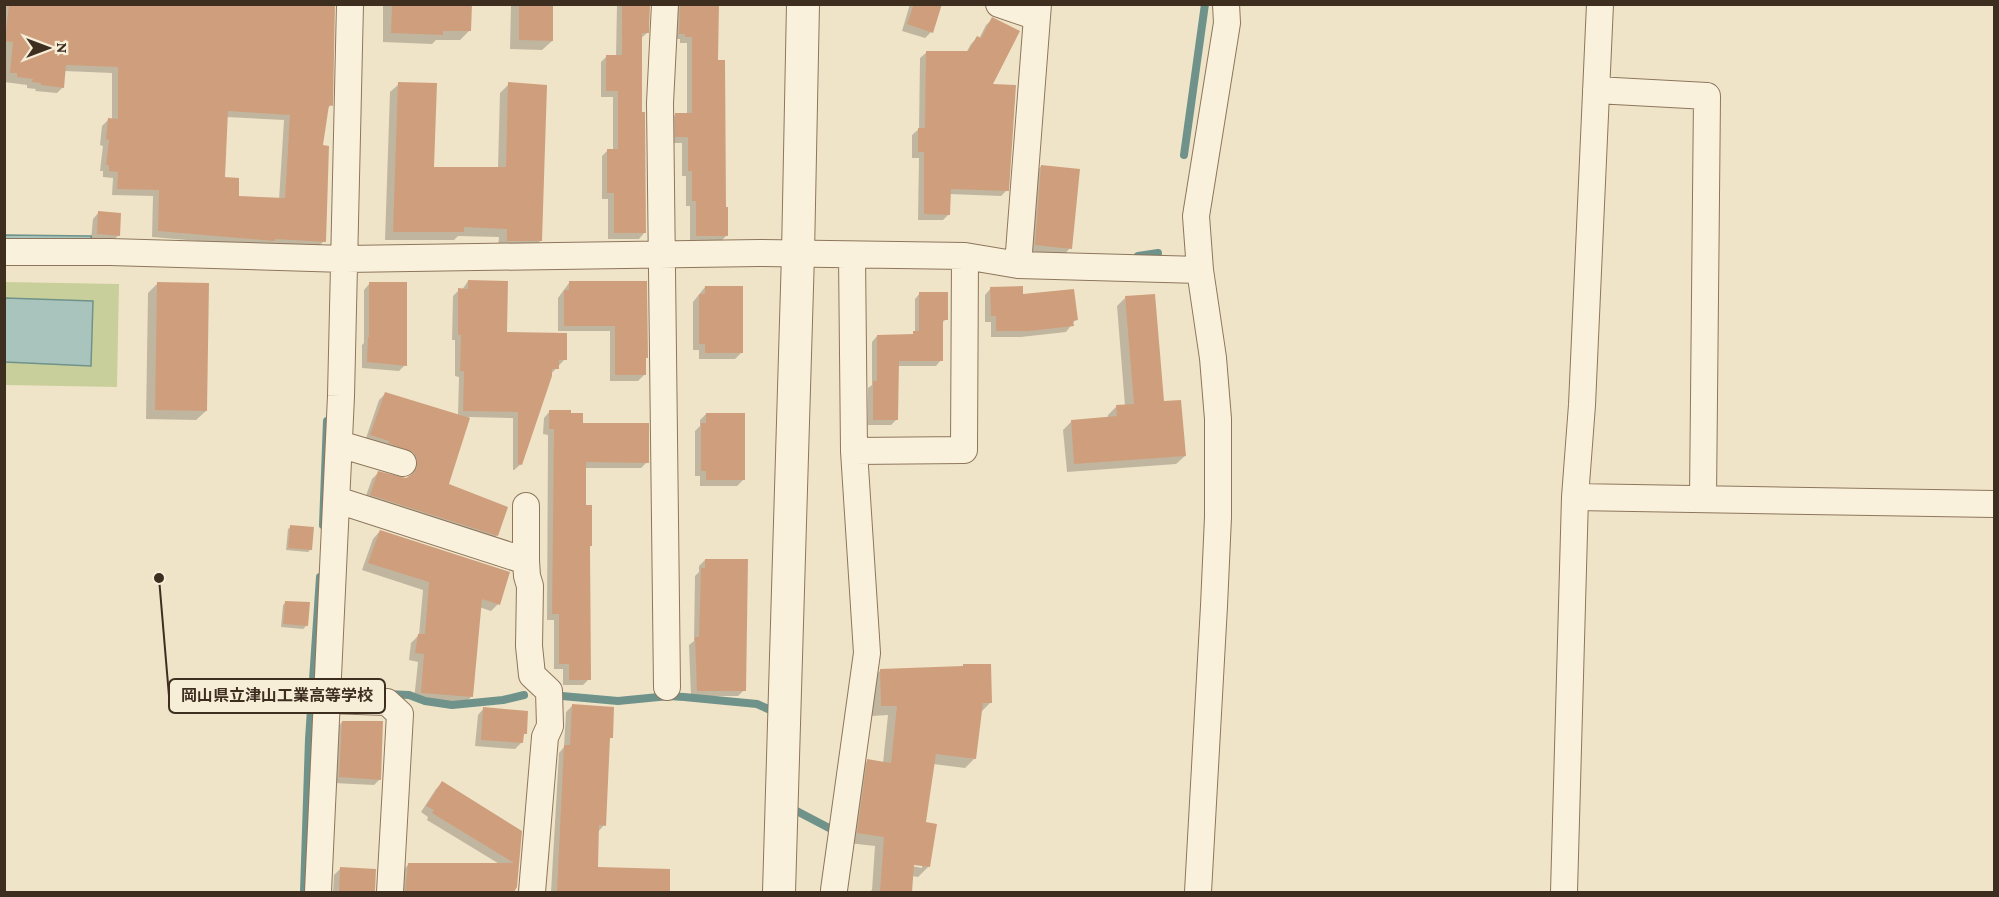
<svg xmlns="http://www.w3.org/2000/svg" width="1999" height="897" font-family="'Crimson Pro','Noto Sans JP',serif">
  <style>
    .green { fill: #c9cf9b }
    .water { fill: #a9c4bc; stroke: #6f938a; stroke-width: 1.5 }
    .shadow { fill: #0003; fill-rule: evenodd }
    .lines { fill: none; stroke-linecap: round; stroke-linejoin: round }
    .stream { stroke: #6f938a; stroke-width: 8 }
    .building { fill: #cf9f7d; fill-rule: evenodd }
    .minor-casing { stroke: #8d765c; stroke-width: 28 }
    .tertiary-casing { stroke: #8d765c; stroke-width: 34 }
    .minor { stroke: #faf1dc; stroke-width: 26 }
    .tertiary { stroke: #faf1dc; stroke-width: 32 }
    .leader { fill: none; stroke: #3d2e20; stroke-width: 2 }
    .callout-dot { fill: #3d2e20; stroke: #f7eed8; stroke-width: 2 }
    .callout { fill: #f7eed8; stroke: #3d2e20; stroke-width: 2 }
    .callout-label { font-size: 16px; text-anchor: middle; font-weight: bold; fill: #3d2e20 }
  </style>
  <rect width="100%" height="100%" fill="#f0e4c8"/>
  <path class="green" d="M5 282 119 284 117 387 5 385Z"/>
  <path class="water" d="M5 235 91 236 92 249 5 248Z
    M5 298 93 301 91 366 5 362Z"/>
  <path class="shadow" d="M4 4H333L331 105 327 109 322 147 324 241 318 247H267L152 237 153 196 112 195 113 178 103 177V171H100L103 146 100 145 102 126 108 120H112V73L64 71 63 87 57 93 35 91 36 89 27 88V85L4 82ZM226 117 284 120 279 200 237 197 224 179Z
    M383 4H470V30L460 40H436L432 44 383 42Z
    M511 4H558L552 5V41L542 50 510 49Z
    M617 4H648L647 33 640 39V113L645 232 639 239H608V199H602V156L608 150H613V97H601V62L607 56H616Z
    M672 4H717L716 62 727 235 721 241H690V206H686V176H682V143H670L669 120 676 114H687V43H680V39H673Z
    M910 4H940L931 32 925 38 902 31Z
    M993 19 990 85 1007 190 1001 196 949 194V214L943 220H918L919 158H912V135L919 129 920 58 927 52 966 53 971 44 977 38 979 39 986 25Z
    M399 84 433 168H498L500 93 509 84 541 240 532 249H498L499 237 458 236 454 240H385L390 92Z
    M1041 166 1070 248 1064 255 1029 251 1035 173Z
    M99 212 119 235 112 241 91 240 93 219Z
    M468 281 506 334 565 359 550 375 521 464 514 470H513V418L469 417 447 485 497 535 490 542 364 501 372 479 378 473 406 479 412 474V466L365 441 379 400 385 394 458 416 459 377 455 376V340H452L453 296 459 290H462Z
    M646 282 644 375 638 381H610V331H558V298L569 283Z
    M158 283 206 411 196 420 146 419 148 293Z
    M370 283 405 365 399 371 362 368V345L364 343V290Z
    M705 287 741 353 735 359H699V350H693V302Z
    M991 288 1021 296 1076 319 1066 332 1021 337H991V322H985V295Z
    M920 293 946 319 941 324V360L936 366H898L897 419 891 425H868V388L872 385V342L877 336H911L915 332V299Z
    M1125 298 1163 403 1185 456 1176 464 1067 472 1063 430 1072 421 1108 418V415L1116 407 1125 406 1117 306Z
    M550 411 582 425 647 462 641 468H585V507L591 546 589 547V679L583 685H563V669H554V620H547L548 435 543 434 544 418Z
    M706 414 743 480 737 486H700V476H695V431L700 426V420Z
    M291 527 311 549 308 552 286 550 288 529Z
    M380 531 498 604 491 611 479 607 471 697 464 704 414 700 418 662 409 660 411 643 419 635 423 590 362 570 373 539Z
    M705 560 744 690 738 696H691L689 645 694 641 695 576 699 572V566Z
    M286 602 306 626 303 629 281 627 283 605Z
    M881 670 991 702 981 712 975 758 965 768 933 764 925 824 928 867 918 877 912 876 910 892H869L872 890 875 846 848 843 858 771 868 761 883 763 888 715 872 716 870 680ZM906 865H922V868Z
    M572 706 611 737 608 740 604 825 598 832 596 869 669 870 668 892H551L559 753 564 747 566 712Z
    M484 708 525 733 522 737 521 743 515 749 475 746 478 715Z
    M342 722 380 779 374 785 333 783 336 729Z
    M442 783 520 832 516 887 512 892H400L403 870 409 864 501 865 427 820 428 817 421 812 436 789Z
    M340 869 375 870 374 892H333L334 875Z"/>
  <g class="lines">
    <path class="stream" d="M1184 155 1205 4
      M1138 256 1158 253
      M323 525 327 421
      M386 694 409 695 425 701 452 705 503 700 524 695
      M562 696 618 701 669 696 684 697 757 704 777 713
      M789 807 831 829
      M304 892 309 739 320 577"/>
  </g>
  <path class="building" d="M9 4H335L333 106 329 105 323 145 329 146 326 242 275 239V241L158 231 159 190 117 189 118 172 109 171V165H106L109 140 106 139 108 118 118 119V67L66 65 64 88 41 85V83L32 82 33 79 17 77V73H10L13 42 5 41ZM228 111 290 115 285 198 239 196V178L225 177Z
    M392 4H472L471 31H443V35L391 33Z
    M519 4H553V41L519 40Z
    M622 4H650L649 33H642V112H645L646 233H614V193H607V149H618V91H606V55H622Z
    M680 4H719L718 60H725L726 207H728V236H696V201H692V171H688V137H675V113H692V37H685V34H679Z
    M914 4H942L933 33 907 24Z
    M992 17 1020 31 993 84 1016 85 1009 191 951 189 950 215 924 214V152H918V128H925L926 51H968L977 36 981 38Z
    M398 82 437 83 434 167H506L508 82 547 85 542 241H507V229L464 227V232H393Z
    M1041 165 1080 169 1072 249 1035 245Z
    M98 211 121 213 120 236 97 234Z
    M468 280 508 281 507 332 567 333V360H559V369H552V376L522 465 518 464V412L463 411 464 371H460L461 335H458V288L468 289Z
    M569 281H647L648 358H646V375H615V326H564V290H569Z
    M157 282 209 283 207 411 155 410Z
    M369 282H407V366L367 362 368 337H369Z
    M705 286H743V353H705V344H699V294H705Z
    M1023 286V294L1074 289 1078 320 1073 321 1074 326 1029 331H996V316H991L990 287Z
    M919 292H948V320H943V361H899L898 420H873V381H877V335L913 334V331H919Z
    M1155 294 1164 401 1181 400 1186 456 1074 464 1071 420 1117 416 1116 405 1134 404 1125 296Z
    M385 392 470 418 449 484 508 507 498 536 370 495 378 471 406 478 414 473 417 467V459L413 452 388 443 389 441 370 435Z
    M549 410H571V413H583V423H649V463L586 462V505H592V546H590L591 680H569V664H559V614H552L554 429H549Z
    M706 413H745V480H706V471H701V423H706Z
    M290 525 314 527 312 550 288 548Z
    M380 530 510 572 500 605 482 599 473 697 421 693 424 654 415 653 418 634H425L429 582 368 563Z
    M705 559H748L746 691H697L695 637H699L701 568H705Z
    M285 601 310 602 308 626 283 624Z
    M963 664H991L992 703H983L976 759 936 754 926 822 937 824 930 867 914 865 912 892H880L884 837 857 833 867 759 891 763 897 706H881L880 669 963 666Z
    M572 704 614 707 613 738H610L606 826 599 825 598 867 670 869V892L557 891 564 745H570Z
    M483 707 528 711 527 734H524L523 743 481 740Z
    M342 721H383L381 780 339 777Z
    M442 781 522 831 517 887 514 892H405L408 863H514L432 813 434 810 426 806Z
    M340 867 376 869 375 892H339Z"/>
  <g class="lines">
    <g class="minor-casing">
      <path id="minor" d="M665 4 660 103 667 687
        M999 4 1037 17
        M1596 90 1707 96 1703 499
        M4 252H110L345 259 759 253 965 256 1018 265 1200 270
        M1018 265 1038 4
        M339 444 403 463
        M854 451 964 450 965 256
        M1575 497 1994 504
        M337 500 526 561
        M526 506V561L527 576 530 586 529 646 532 675 549 691 550 726 545 737 532 892
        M328 700 387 702 400 714 390 892
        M834 890 867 653 854 451 852 255
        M318 892 341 396 350 4
        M1198 892 1214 606 1218 517V419L1213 358 1200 270 1196 216 1227 23 1226 4
        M1564 892 1575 497 1582 405 1600 4"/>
    </g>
    <g class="tertiary-casing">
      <path id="tertiary" d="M779 892 798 254 803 4"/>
    </g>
    <use href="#minor" class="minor"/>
    <use href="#tertiary" class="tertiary"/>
  </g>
  <path class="leader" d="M159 578L169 696"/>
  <circle class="callout-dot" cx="159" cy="578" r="6"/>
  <rect class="callout" x="169" y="679" width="216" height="34" rx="6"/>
  <g class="callout-label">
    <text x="277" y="701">岡山県立津山工業高等学校</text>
  </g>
  <rect width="1999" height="897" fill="none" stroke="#3d2e20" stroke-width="12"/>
  <g transform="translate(48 48) rotate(90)" stroke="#f7eed8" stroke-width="4.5" paint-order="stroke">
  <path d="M0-4.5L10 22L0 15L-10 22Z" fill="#3d2e20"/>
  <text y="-9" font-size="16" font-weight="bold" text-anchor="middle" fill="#3d2e20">N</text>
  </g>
</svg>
